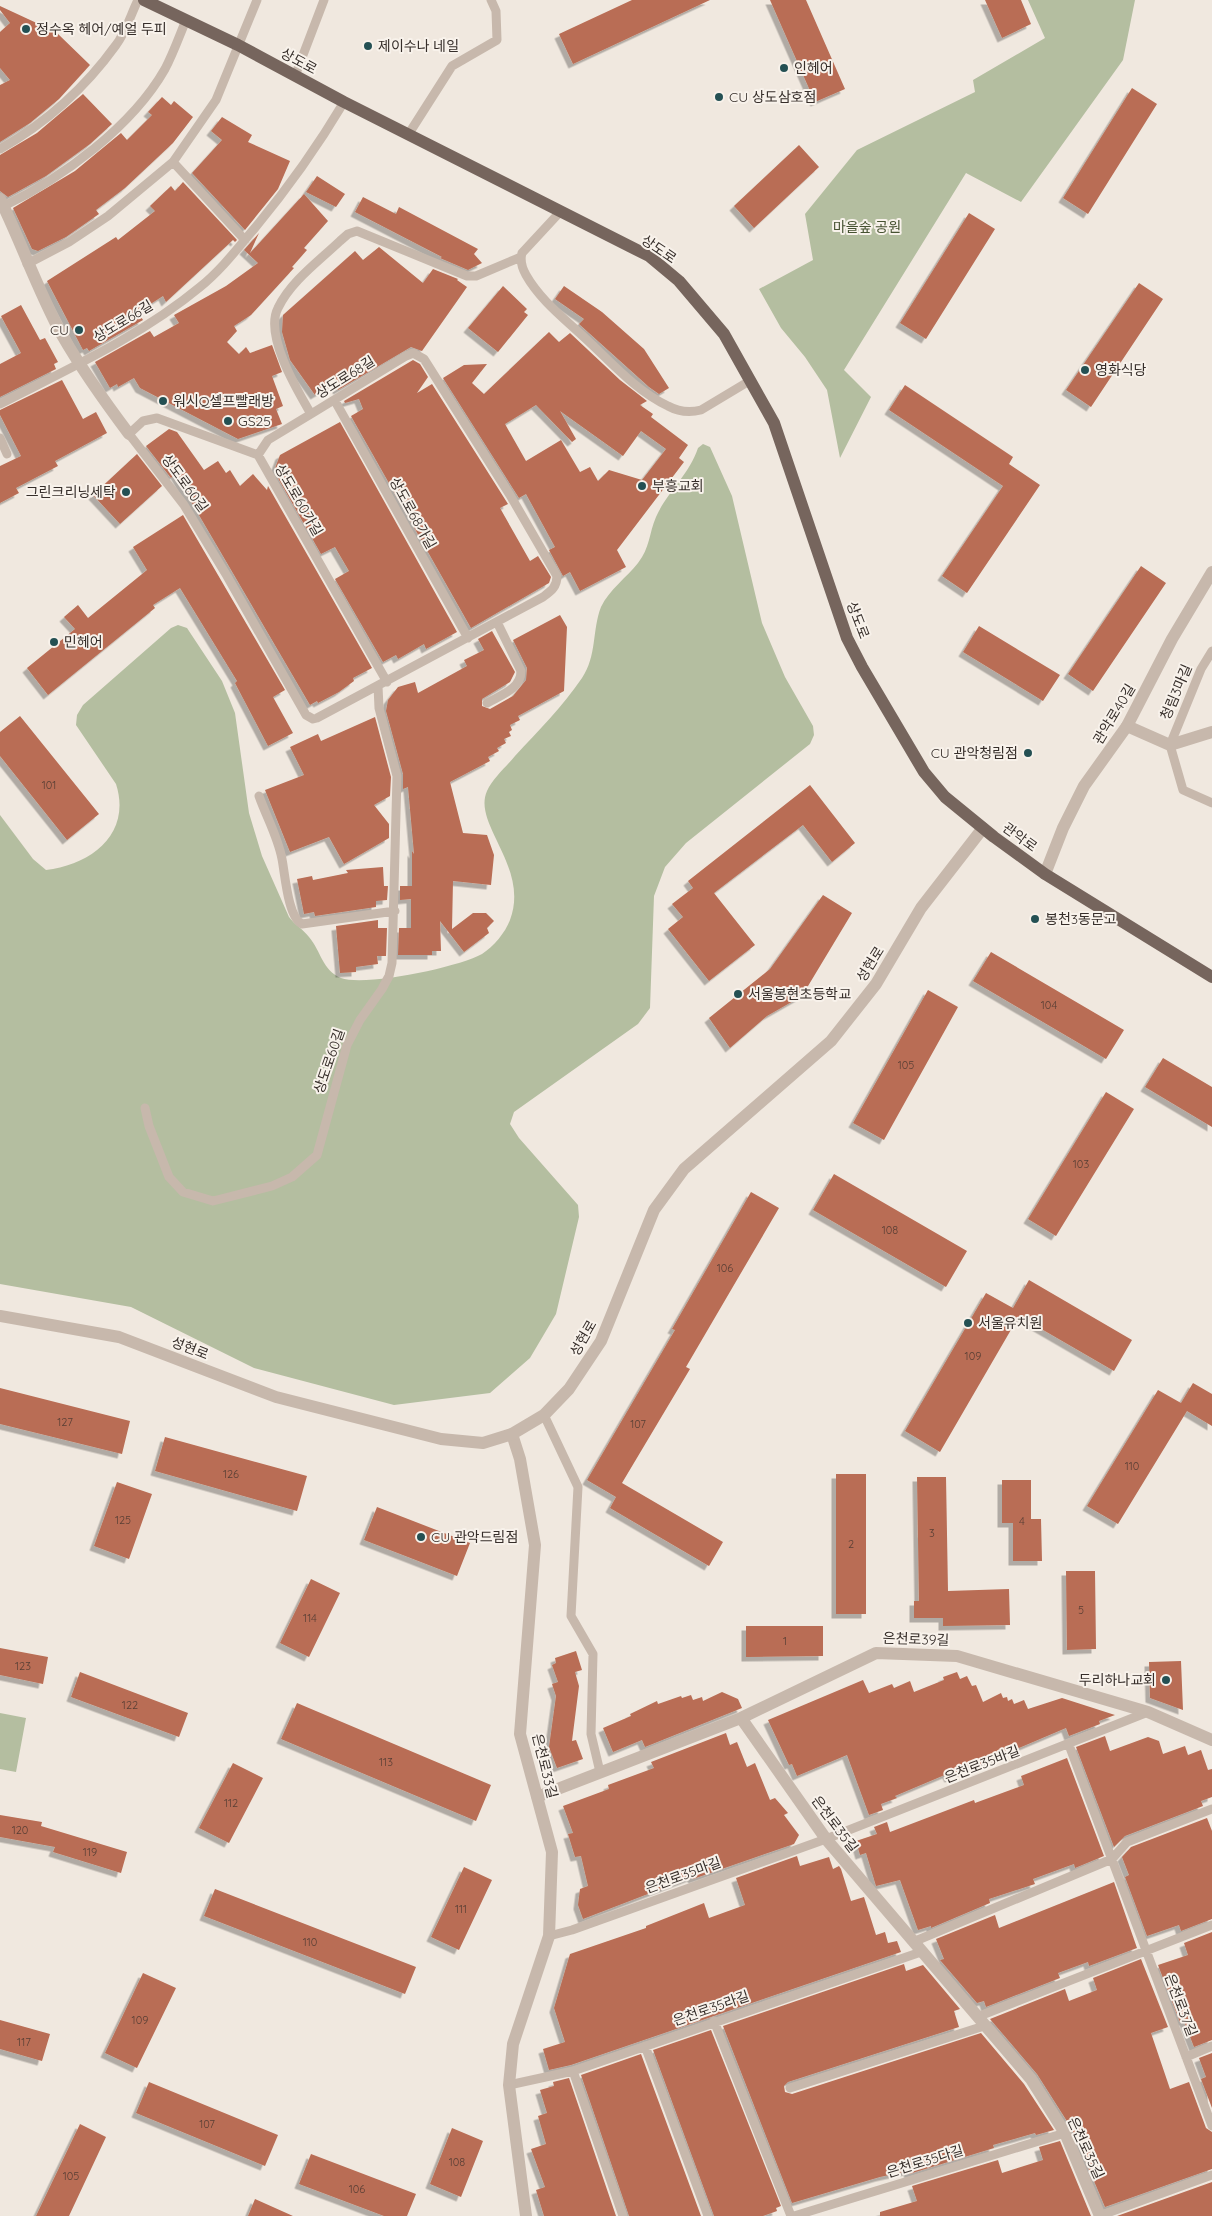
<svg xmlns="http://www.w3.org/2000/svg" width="1212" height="2216" font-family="Quicksand,'Noto Sans KR',sans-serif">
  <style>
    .green { fill: #b4bea0 }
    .building { fill: #b96d54; fill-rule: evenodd; filter: url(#shadow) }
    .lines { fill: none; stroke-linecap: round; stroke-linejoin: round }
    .service { stroke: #c7b8ac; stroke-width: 9 }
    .minor { stroke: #c7b8ac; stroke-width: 12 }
    .tertiary { stroke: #c7b8ac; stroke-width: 12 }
    .primary { stroke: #76655d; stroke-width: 12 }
    .poi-dot { fill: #245053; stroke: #f8f2eb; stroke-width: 2 }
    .labels { text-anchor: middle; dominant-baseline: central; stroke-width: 4; stroke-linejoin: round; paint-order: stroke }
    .number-label { font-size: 11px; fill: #573e34 }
    .poi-label { font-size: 14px; fill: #362e2a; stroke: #f8f2eb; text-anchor: start }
    .street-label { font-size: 14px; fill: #362e2a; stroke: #f8f2eb }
    .park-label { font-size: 14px; fill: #465231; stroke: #f8f2eb }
  </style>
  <defs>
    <filter id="shadow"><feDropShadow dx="-4.5" dy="4.5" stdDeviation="0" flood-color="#0004"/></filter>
  </defs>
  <rect width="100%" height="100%" fill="#f0e8df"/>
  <path class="green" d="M1028 0H1135L1123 60 1021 202 966 173 844 370 871 397 840 458 827 390 805 357 781 328 759 289 813 260 805 214 857 150 975 92 973 80 1045 38Z
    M703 444 710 447 732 496 762 623 785 677 813 726 814 735 810 744 686 843 665 867 654 896 650 1008 638 1024 514 1112 510 1124 519 1138 578 1205 579 1217 556 1314 530 1358 490 1393 394 1405 254 1368 131 1307 0 1284V815L33 859 46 870C91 865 132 834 116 784L76 725 77 715 83 705 171 628 178 625 187 628 222 681 235 713 249 813 262 856 289 917C295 925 303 929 309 937 321 951 322 970 341 978 365 987 459 967 482 954 494 946 505 933 510 920 530 867 472 824 487 791 493 778 506 767 515 756 538 731 563 706 582 678 597 656 592 630 601 607 609 590 627 577 638 563 650 548 649 533 656 517 667 492 689 475 698 448Z
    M0 1713 26 1718 16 1772 0 1769Z"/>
  <path class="building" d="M632 0H710L573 64 559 34Z
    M770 0H806L845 89 815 102Z
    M985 0H1021L1031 24 1002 38Z
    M0 6 56 32 90 65 59 99 30 123 0 142V85L10 80 0 68V32L10 23 0 10Z
    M1132 88 1157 104 1088 214 1063 198Z
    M83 94 112 124 90 144 46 176 8 197 0 191V155L37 133Z
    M162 97 171 105 174 101 193 117 173 143 125 188 96 210 99 214 66 237 38 251 32 249 13 208 75 171 121 133 127 140 152 115 148 112Z
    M222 117 252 135 248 142 290 161 278 189 245 230 192 173 222 140 211 131Z
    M799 145 819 167 754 228 734 206Z
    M317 176 345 194 336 207 306 192Z
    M183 182 237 240 235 242 233 240 166 302 163 296 138 312 143 320 89 351 87 348 83 350 47 281 116 237 118 240 155 211 150 206 171 186 175 191Z
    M304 194 328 221 304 248 307 250 292 267 294 268 251 315 234 326 237 331 227 342 239 354 246 347 250 353 272 345 282 372 272 376 283 406 276 409 282 424 238 439 140 388 134 378 118 387 117 384 110 388 95 362 150 331 154 337 179 323 174 315 226 286 258 263 244 250 259 233 250 253Z
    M363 197 396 214 399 207 478 249 474 254 482 263 468 270 440 258 442 257 355 212Z
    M969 213 995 229 926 339 900 323Z
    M379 247 423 283 433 269 458 279 457 280 467 287 422 351 411 347 338 390 334 384 315 395 290 360 282 332 283 315 355 251 363 260Z
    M1139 283 1163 299 1091 407 1066 390Z
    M503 286 527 309 524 312 528 315 498 352 468 328Z
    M564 286 602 312 644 349 669 388 659 394 649 387 579 324 584 319 555 299Z
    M21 305 40 340 45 338 58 362 54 364 56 369 0 397V364L21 353 1 316Z
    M549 332 559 342 570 333 620 380 647 401 640 405 653 414 651 417 688 445 679 458 684 462 617 550 626 567 580 591 570 572 563 576 549 550 555 547 526 494 519 498 443 378 464 365 487 364 472 383 484 394ZM536 405 572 442 576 439 560 411 623 456 641 431 666 449 642 480 609 470 598 481 590 467 580 472 561 440 526 461 505 424Z
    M413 360 420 364 428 377 417 393 432 384 508 504 500 508 530 561 538 556 551 577 549 583 471 628 351 416 363 409 359 399 345 403 344 401Z
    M62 380 83 419 96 412 107 433 55 461 58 466 16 488 19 493 0 503V466L21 456 0 415V410Z
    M905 385 1013 457 1009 464 1040 485 967 593 942 576 1003 486 889 410Z
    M340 422 457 632 426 649 424 644 398 659 396 655 383 662 335 579 349 571 335 547 321 554 274 471 280 455Z
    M169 429 177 432 204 470 218 461 226 473 230 470 240 486 253 474 267 490 268 486 372 668 353 678 354 681 339 692 318 703 317 701 310 705 175 474 171 478 146 446Z
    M137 454 162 486 120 524 93 495Z
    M183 515 285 690 273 697 293 733 268 746 235 683 237 681 180 588 153 605 155 608 48 695 27 668 75 629 64 617 78 605 88 618 147 570 133 547Z
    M1141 566 1166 583 1093 691 1068 674Z
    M560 615 567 627 564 691 518 716 520 720 510 725 512 730 509 732 511 736 504 739 506 743 497 748 499 751 488 757 490 761 450 782 463 833 487 835 494 855 491 885 453 881 452 929 473 913H486L494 921 487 928 489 933 464 952 440 921 441 951H432V955H398L399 928H411V899L400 900V886H412V851L414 854 408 787 403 789V774L386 711 388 700 398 687 415 682 418 693 467 666 464 660 484 650 478 639 492 631 515 672 510 682 482 699V706L490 709 513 696 526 680 527 668 513 640Z
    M979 626 1060 675 1043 701 963 652Z
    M20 716 99 814 67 840 0 756V732Z
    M375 717 391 777 390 796 374 805 389 824V838L344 864 329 837 290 852 265 790 304 775 290 747 318 734 321 741Z
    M810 785 855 843 832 862 803 825 714 893 755 945 709 981 668 929 683 917 672 904 693 888 688 881Z
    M383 867 384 886H388L387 900 376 901V907L315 916 314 912 304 914 297 879 312 876 313 880 348 873 346 870Z
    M823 895 852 913 802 996 767 1016 730 1048 709 1018 770 969Z
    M378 920V928H387L386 956H377L378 964 356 967V972L340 973 336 926Z
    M991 952 1124 1030 1106 1059 973 981Z
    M928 990 958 1007 884 1140 853 1123Z
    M1163 1058 1212 1087V1127L1145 1087Z
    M1106 1092 1134 1109 1056 1236 1028 1219Z
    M834 1174 967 1251 946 1287 813 1210Z
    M751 1192 779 1208 686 1367 690 1369 622 1483 723 1542 709 1566 610 1508 616 1497 587 1480 675 1330 672 1329Z
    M1029 1280 1132 1340 1114 1371 1019 1316 940 1452 905 1431 986 1293 1013 1308Z
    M1193 1383 1212 1394V1426L1187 1411 1118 1524 1087 1506 1158 1390 1181 1403Z
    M0 1388 130 1421 122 1454 0 1424Z
    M165 1437 307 1476 297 1511 155 1471Z
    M836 1474H866V1614H836Z
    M917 1477H946L948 1591 1009 1589 1010 1625 943 1626V1618H914V1601H919Z
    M1002 1480H1031V1519H1041L1042 1561H1013V1523H1002Z
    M117 1482 152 1494 129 1559 94 1546Z
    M377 1507 470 1543 457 1576 364 1540Z
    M1066 1571H1095L1096 1649 1067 1650Z
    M311 1579 340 1593 309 1657 280 1643Z
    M746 1626H823V1656L746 1657Z
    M0 1648 48 1657 43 1684 0 1675Z
    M576 1651 582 1670 575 1672 579 1686 572 1741 576 1740 583 1759 557 1768 549 1747 556 1696 552 1684 558 1682 552 1665 556 1663 555 1658Z
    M1181 1661 1183 1710 1150 1698 1149 1662Z
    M80 1672 188 1713 179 1737 71 1697Z
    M957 1672 960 1679 967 1676 972 1686 976 1685 983 1702 1001 1693 1003 1698 1007 1697 1008 1701 1012 1699 1014 1704 1024 1700 1028 1709 1062 1698 1115 1715 1099 1721 1100 1724 1069 1736 1066 1728 949 1778 947 1774 895 1796 897 1798 881 1804 883 1810 869 1815 847 1755 797 1776 792 1764 789 1765 768 1720 863 1680 869 1693 892 1684 894 1688 910 1681 914 1692 944 1680 943 1677Z
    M722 1692 738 1699 742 1708 645 1747 642 1740 613 1752 603 1728 631 1716 630 1714 657 1701 658 1704 681 1696 682 1698 691 1695 693 1700 702 1697 703 1701Z
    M297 1703 491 1785 476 1821 281 1739Z
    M726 1733 730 1745 737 1742 747 1767 755 1763 770 1800 775 1798 788 1813 784 1815 799 1835 794 1844 693 1879 692 1877 583 1919 578 1905 580 1889 588 1886 581 1856 575 1857 568 1834 573 1833 563 1806 609 1789 608 1785 654 1768 651 1762Z
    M1105 1736 1110 1751 1148 1737 1159 1741 1163 1754 1185 1746 1188 1755 1201 1750 1208 1770 1212 1769V1797L1201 1801 1203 1806 1125 1836 1114 1847 1076 1747Z
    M1067 1758 1104 1856 1075 1868 1074 1864 1033 1879 1035 1884 989 1899 990 1903 931 1928V1926L918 1930 900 1880 876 1886 866 1853 860 1855 856 1841 877 1834 874 1827 887 1822 890 1832 974 1800 975 1803 1024 1785 1021 1776Z
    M233 1763 263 1778 229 1843 199 1828Z
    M0 1815 42 1822 41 1826 127 1852 121 1873 53 1852 55 1847 0 1837Z
    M1207 1818 1212 1831V1919L1181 1931 1179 1925 1147 1936 1125 1877 1129 1875 1122 1857 1131 1847Z
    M797 1856 800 1866 829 1857 833 1869 839 1866 841 1869 851 1901 864 1897 876 1935 885 1932 888 1943 897 1941 901 1952 571 2065 549 2070 543 2049 565 2042 554 2008 570 1954 646 1928V1926L704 1903 709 1918 745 1905 736 1878Z
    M464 1867 492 1880 459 1950 431 1937Z
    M1114 1882 1137 1948 1089 1966 1088 1962 1058 1973 1060 1978 986 2007 984 2001 977 2003 940 1960 944 1959 936 1939 995 1915 999 1928Z
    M215 1889 416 1967 405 1994 204 1916Z
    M1212 1932V2040L1194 2047 1184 2021 1180 2022 1158 1965 1188 1955 1184 1943Z
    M1141 1959 1168 2027 1151 2033 1170 2089 1189 2082 1206 2128 1212 2132V2169L1105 2207 1072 2129 1037 2074 990 2019 1065 1989 1069 2001 1097 1990 1093 1978Z
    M904 1964 906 1971 923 1965 960 2009 954 2011 959 2027 788 2082 784 2086 785 2092 792 2094 981 2033 1024 2084 1054 2130 1036 2135 1035 2133 993 2145 994 2148 909 2174 908 2171 880 2177 792 2203 723 2026Z
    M143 1973 176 1988 137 2068 105 2053Z
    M0 2020 50 2034 42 2061 0 2049Z
    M711 2030 781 2206 776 2208 777 2211 763 2216H714L653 2050Z
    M1212 2053V2108L1201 2079 1206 2077 1199 2058Z
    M641 2054 701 2216H629L581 2075Z
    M569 2078 616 2216H544L536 2190 545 2187 531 2149 546 2144 538 2116 547 2113 540 2090 554 2086 553 2082Z
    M149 2082 278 2135 265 2166 136 2113Z
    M80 2124 106 2137 69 2216H36Z
    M452 2128 483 2141 461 2197 430 2184Z
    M1060 2141 1091 2216H880V2212L917 2201 912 2186 998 2160 1002 2173 1043 2160 1039 2147Z
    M311 2154 416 2194 407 2216H384L299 2184Z
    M1212 2182V2216H1117Z
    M255 2199 293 2216H248Z"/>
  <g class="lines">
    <path class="service" d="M295 76 324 0
      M408 135 452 66 497 40 496 11 491 0
      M0 149C46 123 85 88 116 45 126 32 131 14 138 0
      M173 162 245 240
      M4 206C62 178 132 127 165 69 173 54 179 37 186 20
      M560 212 522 253C520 260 522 268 526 275 540 300 565 319 586 339 611 362 636 391 668 406 679 412 689 413 701 410L751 380
      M27 264 69 242 108 216 173 162 216 100 257 0
      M335 401 468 638
      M0 404C68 369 141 336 200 287 221 270 237 249 254 229 289 187 316 149 344 102
      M0 438 7 454
      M258 455 268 440 311 414
      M1212 651 1201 669 1170 745 1183 790 1212 803
      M387 682 258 455 157 418 143 421 129 434 184 505 227 576 306 715 313 719 317 718 543 597C551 591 557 587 557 576L510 495 424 359 413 353 406 356 311 414C297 390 264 335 278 308 291 281 319 261 340 241L348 234 357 231 467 276H476L521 257
      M487 703C501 695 521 689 521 671L497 622
      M259 796C266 816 278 837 282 859 285 874 288 918 302 924L395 911
      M145 1108 149 1126 169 1177 183 1192 213 1201 272 1186 292 1177 317 1155 347 1045 360 1020 382 989 389 976 392 963 397 776 379 708 378 686
      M544 1415 578 1487 571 1616 593 1654 591 1734 600 1772
      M1069 1745 1212 2126
      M549 1936 572 1930 826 1839 1148 1712
      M913 1942 1112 1859 1127 1842 1212 1809
      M977 2017 1212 1925
      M714 2021 791 2216
      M645 2046 708 2216
      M1186 2057 1212 2046
      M573 2071 623 2216
      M509 2085 573 2071 921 1952
      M790 2088 984 2026
      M794 2216 1065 2133
      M1099 2216 1212 2175"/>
    <path class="minor" d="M0 199C22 244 38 291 62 335 82 370 105 402 129 434
      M1127 726 1170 745 1212 732
      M512 1434 520 1459 535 1545 520 1734 552 1852 549 1936 513 2044 509 2085 526 2216
      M741 1718 826 1839 1031 2079 1065 2133 1100 2216
      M537 1797 741 1718 876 1653 957 1656 1148 1712 1212 1740"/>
    <path class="tertiary" d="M1045 874 1063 828 1084 786 1127 726 1172 639 1212 572
      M0 1316 119 1337 276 1397 441 1439 483 1443 512 1434 544 1415 569 1389 601 1341 654 1210 684 1169 831 1041 876 984 921 908 983 828"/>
    <path class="primary" d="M144 0 238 45 344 102 649 256 679 281 724 334 774 423 847 638 862 667 924 772 945 797 994 837 1045 874 1212 977"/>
  </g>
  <g class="poi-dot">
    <circle cx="26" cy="29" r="5"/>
    <circle cx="368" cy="46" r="5"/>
    <circle cx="784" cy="68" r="5"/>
    <circle cx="719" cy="97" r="5"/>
    <circle cx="79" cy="330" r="5"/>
    <circle cx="1085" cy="370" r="5"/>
    <circle cx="163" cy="401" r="5"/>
    <circle cx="228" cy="421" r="5"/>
    <circle cx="642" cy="486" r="5"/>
    <circle cx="126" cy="492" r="5"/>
    <circle cx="54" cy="642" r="5"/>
    <circle cx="1028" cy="753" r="5"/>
    <circle cx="1035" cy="919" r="5"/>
    <circle cx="738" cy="994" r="5"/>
    <circle cx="968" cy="1323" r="5"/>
    <circle cx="421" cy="1537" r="5"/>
    <circle cx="1166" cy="1680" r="5"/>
  </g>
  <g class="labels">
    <g class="number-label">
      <text x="49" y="785">101</text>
      <text x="1049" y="1005">104</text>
      <text x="906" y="1065">105</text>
      <text x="1081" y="1164">103</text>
      <text x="890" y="1230">108</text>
      <text x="725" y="1268">106</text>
      <text x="973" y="1356">109</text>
      <text x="65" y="1422">127</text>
      <text x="638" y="1424">107</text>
      <text x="1132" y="1466">110</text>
      <text x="231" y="1474">126</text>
      <text x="123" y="1520">125</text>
      <text x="1022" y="1521">4</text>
      <text x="932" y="1533">3</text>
      <text x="851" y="1544">2</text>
      <text x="1081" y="1610">5</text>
      <text x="310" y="1618">114</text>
      <text x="785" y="1641">1</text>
      <text x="23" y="1666">123</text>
      <text x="130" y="1705">122</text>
      <text x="386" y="1762">113</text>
      <text x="231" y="1803">112</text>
      <text x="20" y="1830">120</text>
      <text x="90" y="1852">119</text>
      <text x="461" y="1909">111</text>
      <text x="310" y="1942">110</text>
      <text x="140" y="2020">109</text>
      <text x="24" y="2042">117</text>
      <text x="207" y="2124">107</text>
      <text x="457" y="2162">108</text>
      <text x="71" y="2176">105</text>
      <text x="357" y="2189">106</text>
    </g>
    <g class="poi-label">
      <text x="36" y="29">정수옥 헤어/예얼 두피</text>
      <text x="378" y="46">제이수나 네일</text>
      <text x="794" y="68">인헤어</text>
      <text x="729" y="97">CU 상도삼호점</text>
      <text x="69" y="330" text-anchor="end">CU</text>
      <text x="1095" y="370">영화식당</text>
      <text x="173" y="401">워시Q셀프빨래방</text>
      <text x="238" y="421">GS25</text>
      <text x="652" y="486">부흥교회</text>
      <text x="116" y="492" text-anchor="end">그린크리닝세탁</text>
      <text x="64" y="642">민헤어</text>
      <text x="1018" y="753" text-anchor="end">CU 관악청림점</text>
      <text x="1045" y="919">봉천3동문고</text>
      <text x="748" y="994">서울봉현초등학교</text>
      <text x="978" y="1323">서울유치원</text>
      <text x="431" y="1537">CU 관악드림점</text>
      <text x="1156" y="1680" text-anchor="end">두리하나교회</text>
    </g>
    <g class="street-label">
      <text transform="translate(299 61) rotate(28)">상도로</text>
      <text transform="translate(659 249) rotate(34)">상도로</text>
      <text transform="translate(123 321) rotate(-31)">상도로66길</text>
      <text transform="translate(345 377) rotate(-32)">상도로68길</text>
      <text transform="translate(185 483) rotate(54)">상도로60길</text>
      <text transform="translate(299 500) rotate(60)">상도로60가길</text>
      <text transform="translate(413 513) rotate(61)">상도로68가길</text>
      <text transform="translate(858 620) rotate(69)">상도로</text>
      <text transform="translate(1176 692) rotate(-67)">청림3마길</text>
      <text transform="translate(1114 714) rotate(-59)">관악로40길</text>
      <text transform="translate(1020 837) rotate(36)">관악로</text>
      <text transform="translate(870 964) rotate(-58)">성현로</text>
      <text transform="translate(329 1061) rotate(-71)">상도로60길</text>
      <text transform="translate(583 1338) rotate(-60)">성현로</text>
      <text transform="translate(190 1348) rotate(21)">성현로</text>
      <text transform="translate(916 1639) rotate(2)">은천로39길</text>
      <text transform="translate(982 1764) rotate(-21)">은천로35바길</text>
      <text transform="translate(545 1766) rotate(76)">은천로33길</text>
      <text transform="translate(835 1824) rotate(53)">은천로35길</text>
      <text transform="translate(683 1875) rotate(-20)">은천로35마길</text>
      <text transform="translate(1181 2005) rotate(69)">은천로37길</text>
      <text transform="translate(711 2008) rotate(-19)">은천로35라길</text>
      <text transform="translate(1086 2148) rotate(65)">은천로35길</text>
      <text transform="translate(925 2161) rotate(-17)">은천로35다길</text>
    </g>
    <g class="park-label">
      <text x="867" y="227">마을숲 공원</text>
    </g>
  </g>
</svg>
